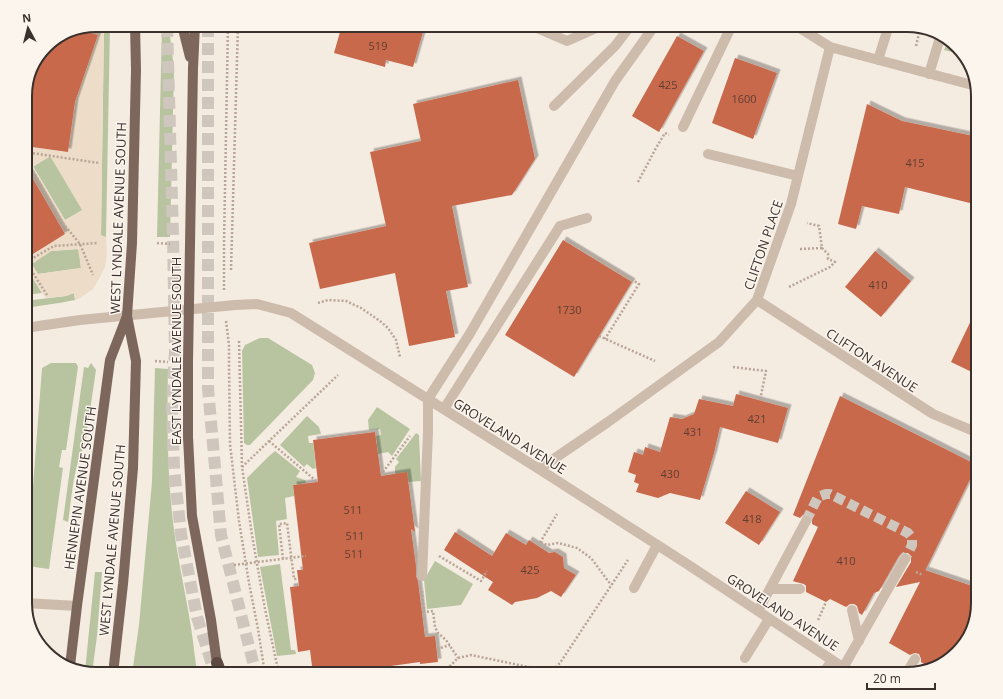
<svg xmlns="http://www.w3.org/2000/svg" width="1003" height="699" font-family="'Open Sans',sans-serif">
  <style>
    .green { fill: #b8c4a0 }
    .plaza { fill: #ecdcc8; fill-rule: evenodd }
    .building { fill: #c8694b; filter: url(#shadow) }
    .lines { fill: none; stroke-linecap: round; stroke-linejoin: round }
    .minor-tunnel { stroke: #cfc6bd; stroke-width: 10; stroke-dasharray: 10 5; stroke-linecap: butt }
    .highway-tunnel { stroke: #cfc6bd; stroke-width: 12; stroke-dasharray: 12 6; stroke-linecap: butt }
    .path { stroke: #b9a596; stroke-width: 2.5; stroke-dasharray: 2 2; stroke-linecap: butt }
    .minor { stroke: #cdbbac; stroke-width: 10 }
    .major { stroke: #7d675c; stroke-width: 10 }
    .highway { stroke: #5c4a42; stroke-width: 12 }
    .labels { text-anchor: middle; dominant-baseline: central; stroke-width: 3; stroke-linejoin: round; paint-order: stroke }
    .number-label { font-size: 11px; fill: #5e3e33 }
    .street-label { font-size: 13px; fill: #3b302b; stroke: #fbf5ee }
    .rim { fill: none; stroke: #3b302b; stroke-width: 2 }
  </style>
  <defs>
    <filter id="shadow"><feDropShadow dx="3.5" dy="-3.5" stdDeviation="0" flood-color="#0004"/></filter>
  </defs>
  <rect width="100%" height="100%" fill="#f4ebe1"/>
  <path class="green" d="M104 25H110L106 237 101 236Z
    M162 28H169L174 69 170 237H157Z
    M949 39 964 55 944 50Z
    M51 156 83 210 65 220 33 166Z
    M79 249 81 268 38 274 31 264 51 251Z
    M25 266 27 269 42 293 25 295Z
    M74 293 75 300 59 303 25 308V301L66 296Z
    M260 338H268L312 365 315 373 313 380 250 445H247L244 443 242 351 245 345Z
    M51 363H76L78 367 66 450H62L59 467 63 468 49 569 27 566 42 368Z
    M91 363 96 370 85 444C73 468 72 495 68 522L63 520 84 367 88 368Z
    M155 368 168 369C167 423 167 477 174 530 179 567 188 604 193 641 194 652 196 663 197 674H132L139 625 152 482Z
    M377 407 410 429 392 456 388 452 378 454 376 436 381 435 380 429 369 430 368 420Z
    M307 416 319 427 321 434 308 436 309 443H313L316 468 313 469 307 464 304 467 280 445Z
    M416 433 419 435 421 481 408 482 395 474V467L399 462 396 459Z
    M275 451 300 471 296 477 305 480 306 483 293 485 294 496 285 498 287 519 276 521 279 555 258 557 247 478 268 457Z
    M435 561 473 584 461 605 427 609 424 580Z
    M280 564 291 650H295L296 654 277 656 260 567Z
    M95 572H102L97 636 92 673 85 671Z"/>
  <path class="plaza" d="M96 25H104L101 235 106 237 107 253 105 267 99 279 93 289 80 298 75 300 74 293 66 296 46 298 25 266V251L29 257 65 234 25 165V146L68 152 75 102 98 36 74 29ZM50 156 82 210 65 220 33 167ZM78 249 81 268 38 274 32 264 51 251Z"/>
  <path class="building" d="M342 25H425L413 67 386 60 385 67 334 53Z
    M74 29 98 35 75 102 68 152 25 146V91L46 45 69 30Z
    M677 36 704 51 659 132 632 116Z
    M735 58 777 73 753 139 712 123Z
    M518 80 535 159 512 195 452 206 468 287 446 291 455 337 409 346 395 273 320 289 309 243 386 226 370 152 421 141 413 104Z
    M867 104 902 121 978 137V205L905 187 899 214 862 206 856 229 838 224Z
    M25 165 65 234 25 259Z
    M563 240 632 282 574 377 505 335Z
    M875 251 911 281 881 317 845 287Z
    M978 306V375L951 362Z
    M736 394 788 408 778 443 720 427 714 453 700 500 670 493 658 498 636 492 639 484 634 482 636 475 628 472 634 452 643 455 645 447 660 452 670 417 682 419 694 414 699 399 733 406Z
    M840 396 977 465 924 573 925 570 978 588V604L966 643 943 665 930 668 921 662V659L919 654 915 653 912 654 910 655 889 643 920 582 896 587 911 562V556L908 553H902L899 556 879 591 874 593 862 615 859 613 857 606 854 604H850L846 607 830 599 826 602 806 592V586L804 584 796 582 793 581 818 527 812 524V518L809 515H803L800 518 793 515Z
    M375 432 381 476 407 472 415 532 411 529 416 566V576L418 581 425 637 435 636 438 662 420 664V662L369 669 370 674H313L310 650 298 652 290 587 299 586 297 570H303L293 485 318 482 313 440Z
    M746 491 780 512 759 545 725 523Z
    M455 532 492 556 506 533 526 545 529 540 549 553 555 552 563 557 564 568 576 575 561 597 551 591 537 598 515 602 512 605 488 590 493 582 444 550Z"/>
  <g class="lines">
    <path class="minor-tunnel" d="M806 521 818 497 826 494H830L908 533 912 538V545L905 559"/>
    <path class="highway-tunnel" d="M167 25 173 236 175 351 172 407 174 469 181 534 197 617 215 674
      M208 25V388L221 535 256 674"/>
    <path class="path" d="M916 46 920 29
      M25 152 99 163
      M25 157 62 222 80 244 93 275
      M638 182 656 148 665 133 669 135
      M570 242 639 284 605 339
      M157 243 170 244
      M800 249 822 248 819 226 807 223
      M231 270 238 25
      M789 287 830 267 835 262 828 259V254L822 248
      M224 290V243L228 25
      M47 295 26 262 54 246 98 243
      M318 303 328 300 346 301 361 308 380 321 388 328 396 340 400 357
      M226 321 229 345V364L230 444 239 521 249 583 258 629 265 674
      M599 336 655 361
      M239 341 242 467 252 535 265 609 279 674
      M155 361 168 362
      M733 367 766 371 760 400
      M269 441 315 480
      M242 467 338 375
      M383 472 410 436
      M541 542 547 545 558 543 577 548 591 558 611 585
      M538 546 557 514
      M439 556 481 581 487 571
      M283 559 279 524 287 523 294 579H298
      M234 565 306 556
      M916 572 923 575
      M422 591 424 612 433 611 435 627 438 633 446 640 458 658
      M818 620 826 602
      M437 649 450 645
      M447 674 450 666 458 658 471 655 543 670 554 669 560 663 628 560"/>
    <path class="minor" d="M537 25V28L567 41 603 25
      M795 25 830 47 976 86
      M878 60 889 25
      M929 74 939 41 943 36
      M554 106 615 46 631 25
      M683 127 732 25
      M708 154 798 176
      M757 300 933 414 978 433
      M25 328 80 320 235 305 257 304 291 313 539 469 687 564 853 674
      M25 356 27 328
      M444 409 560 226 587 218
      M539 469 608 422 719 342 757 300 791 204 830 47
      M422 576 428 432V399L469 335 615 81 655 25
      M634 588 657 545
      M770 589H800
      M25 603 77 606
      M852 610 859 641
      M758 611 806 521
      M745 658 769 619
      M843 668 905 559
      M823 674 832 660
      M906 674 915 659"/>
    <path class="major" d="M182 25 190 57
      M195 25 193 68 188 362V437L192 516 211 620 218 671
      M70 666 77 606 110 360 127 316
      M113 674 123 584 133 468 136 361 127 316 132 243 136 70 135 25"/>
    <path class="highway" d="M217 663 221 674"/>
  </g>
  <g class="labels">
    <g class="number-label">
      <text x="378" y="45">519</text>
      <text x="668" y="84">425</text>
      <text x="744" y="98">1600</text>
      <text x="915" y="162">415</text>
      <text x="878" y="284">410</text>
      <text x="569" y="309">1730</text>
      <text x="757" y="418">421</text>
      <text x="693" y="431">431</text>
      <text x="670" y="473">430</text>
      <text x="353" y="509">511</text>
      <text x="752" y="518">418</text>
      <text x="355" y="535">511</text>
      <text x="354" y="553">511</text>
      <text x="846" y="560">410</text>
      <text x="530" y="569">425</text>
    </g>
    <g class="street-label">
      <text transform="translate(118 218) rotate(-88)">WEST LYNDALE AVENUE SOUTH</text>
      <text transform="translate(763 245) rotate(-71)">CLIFTON PLACE</text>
      <text transform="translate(176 351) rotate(-90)">EAST LYNDALE AVENUE SOUTH</text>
      <text transform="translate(872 360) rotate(33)">CLIFTON AVENUE</text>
      <text transform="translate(510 436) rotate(32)">GROVELAND AVENUE</text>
      <text transform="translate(80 488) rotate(-82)">HENNEPIN AVENUE SOUTH</text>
      <text transform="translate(112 540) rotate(-85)">WEST LYNDALE AVENUE SOUTH</text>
      <text transform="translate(783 612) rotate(33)">GROVELAND AVENUE</text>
    </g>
  </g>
  <path d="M0 0H1003V699H0ZM96 32H907A64 64 0 0 1 971 96V603A64 64 0 0 1 907 667H96A64 64 0 0 1 32 603V96A64 64 0 0 1 96 32Z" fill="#fbf5ee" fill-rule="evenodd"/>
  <path class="rim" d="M96 32H907A64 64 0 0 1 971 96V603A64 64 0 0 1 907 667H96A64 64 0 0 1 32 603V96A64 64 0 0 1 96 32Z"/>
  <g transform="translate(28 28) rotate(353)" stroke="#fbf5ee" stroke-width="3" paint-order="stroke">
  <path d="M0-3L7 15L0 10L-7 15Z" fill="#3b302b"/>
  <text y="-6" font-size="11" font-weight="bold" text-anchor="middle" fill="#3b302b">N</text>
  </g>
  <path d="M867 683v6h68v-6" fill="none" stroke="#3b302b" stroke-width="2"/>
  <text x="873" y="683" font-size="12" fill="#3b302b" stroke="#fbf5ee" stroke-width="3" paint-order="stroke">20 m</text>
</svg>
